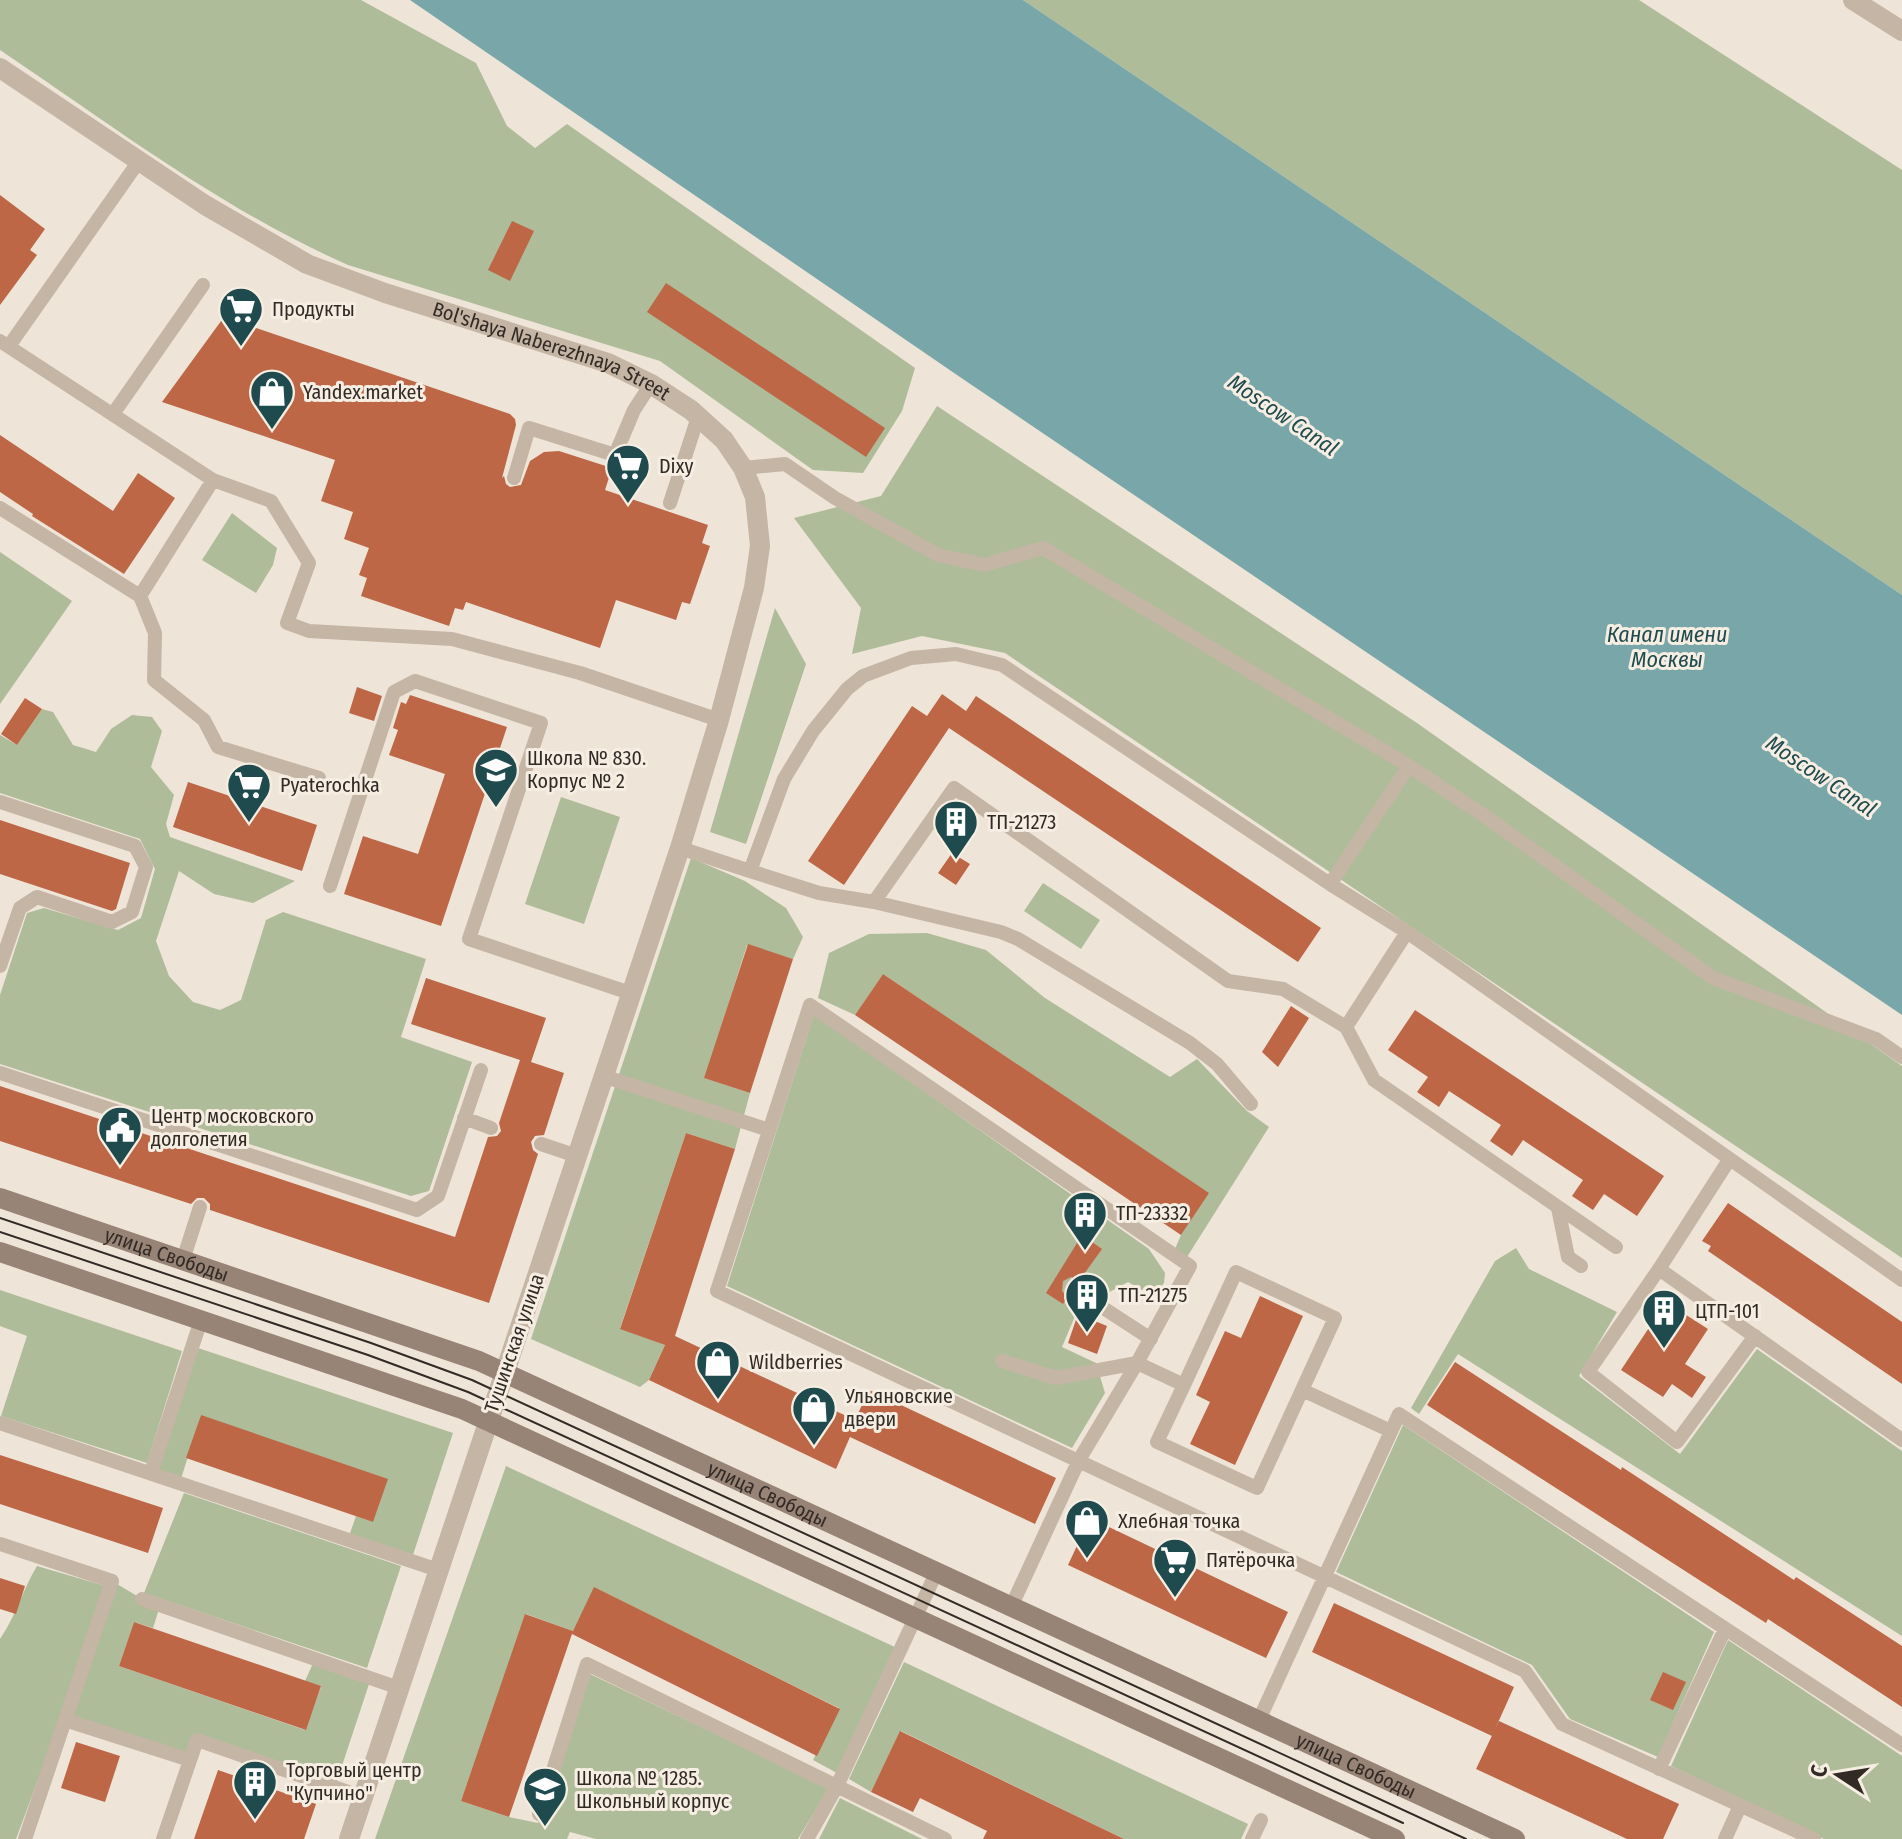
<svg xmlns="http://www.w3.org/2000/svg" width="1902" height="1839" font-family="'Fira Sans Condensed',sans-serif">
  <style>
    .green { fill: #afbc99 }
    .water { fill: #79a6a9 }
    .building { fill: #bd6747 }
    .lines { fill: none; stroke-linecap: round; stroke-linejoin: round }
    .service { stroke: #c5b5a5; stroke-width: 14 }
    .minor { stroke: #c5b5a5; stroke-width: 20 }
    .secondary { stroke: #988477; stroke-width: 20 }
    .tram { stroke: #322a25; stroke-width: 2 }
    .labels { text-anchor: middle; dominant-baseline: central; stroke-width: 6; stroke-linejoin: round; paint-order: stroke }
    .poi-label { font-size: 20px; fill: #322a25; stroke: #f7eee3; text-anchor: start }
    .street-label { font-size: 20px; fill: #322a25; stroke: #f7eee3 }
    .water-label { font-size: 22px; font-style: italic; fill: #1f4b4f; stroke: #f7eee3 }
  </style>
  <rect width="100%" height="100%" fill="#eee4d8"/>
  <path class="green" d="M0 0H361L476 63 507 126 535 148 567 124 915 368 902 411 863 473 813 470 660 361 348 265C223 210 113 126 0 50Z
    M1023 0H1639L1902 170V595Z
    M937 406 1417 723 1902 1066V1258L1005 653 922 636 852 654 861 608 794 518 881 496Z
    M232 513 277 548 273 565 256 593 202 560Z
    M0 552 72 601 0 704Z
    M775 608 806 664 746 844 710 832Z
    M42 709 53 712 73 745 96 752 111 729 132 715 152 717 162 731 151 767 174 795 166 824 170 837 295 881 253 903 214 894 179 871 156 941 169 976 193 1002 220 1010 241 1000 266 920 283 912 426 959 401 1037 472 1062 429 1191 411 1196 0 1064V995L27 913 44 908 118 930 141 918 155 869 140 839 0 793V735L17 745Z
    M561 797 620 817 584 924 525 904Z
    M691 858 745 881 786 908 803 937 793 959 747 945 705 1078 750 1093 735 1149 686 1133 620 1328 665 1345 649 1380 640 1387 531 1339Z
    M1043 883 1100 920 1081 949 1024 911Z
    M927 933 986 950 1045 998 1170 1077 1197 1059 1247 1111 1269 1127 1187 1257 1175 1249 1181 1235 1208 1193 883 974 855 1015 818 998 829 953 869 934Z
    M814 1014 1149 1249 1165 1273 1164 1283 1154 1297 1128 1282 1078 1309 1062 1347 1096 1363 1105 1393 1072 1448 727 1286Z
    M1516 1248 1529 1269 1617 1312 1579 1376 1680 1454 1757 1349 1902 1451V1636L1458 1354 1419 1414 1411 1408 1495 1261Z
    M0 1290 182 1351 147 1463 1 1416 27 1336 0 1326Z
    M192 1346 453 1433 411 1561 348 1539 356 1516 373 1522 201 1415 180 1482 151 1472Z
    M1403 1425 1714 1632 1658 1757 1570 1719 1532 1665 1336 1572Z
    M506 1466 897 1648 837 1773 813 1760 839 1708 595 1588 573 1631 526 1614 461 1801 509 1817 538 1823 590 1674 829 1788 798 1839H596L570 1832 567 1839H375Z
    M184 1493 401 1566 367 1668 144 1593Z
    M37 1566 109 1587 112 1581 142 1599 160 1606 153 1628 134 1622 119 1666 305 1730 321 1687 305 1681 315 1659 371 1678 335 1787 197 1740 190 1760 65 1720 97 1621 16 1839H0V1639C17 1614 22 1591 37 1566Z
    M1728 1640 1902 1756V1839H1824L1671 1766Z
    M904 1662 1248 1824 1241 1839H1124L901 1731 871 1792 849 1779Z
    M840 1798 922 1839H819Z"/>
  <path class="water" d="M410 0H1023L1902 595V1015L957 375Z"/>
  <path class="building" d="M0 195 45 229 30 250 37 255 0 305Z
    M512 221 534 231 510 281 488 270Z
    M666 283 885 428 866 457 647 312Z
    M224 317 510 414 515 419 516 425 502 478 504 476 506 484 510 487 521 485 530 461 544 452 559 451 612 468 605 490 708 525 702 543 710 546 690 604 682 602 676 620 616 600 600 648 466 602 463 610 455 608 449 626 361 596 367 578 359 575 369 548 344 539 353 512 321 501 335 460 162 402Z
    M0 435 113 511 138 473 175 498 124 574 32 516 33 514 0 492Z
    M357 687 382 696 374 721 349 713Z
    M942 694 966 711 976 696 1321 928 1298 962 949 728 844 885 808 861 912 706 927 716Z
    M410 695 507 727 441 926 344 894 363 836 418 854 445 774 389 755 398 730 393 728 401 702 406 704Z
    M25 698 42 709 17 745 1 734Z
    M188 782 317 825 302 871 173 827Z
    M0 820 130 863 116 909 112 911 0 874Z
    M952 853 970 864 956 885 938 873Z
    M748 944 793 959 750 1093 704 1078Z
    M883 974 1209 1193 1181 1235 855 1015Z
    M426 978 546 1018 531 1062 564 1073 544 1135 535 1136 531 1142 533 1150 538 1154 489 1303 210 1210V1204L204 1198H197L191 1204 0 1141V1086L455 1237 488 1137 497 1136 501 1131 499 1123 520 1060 411 1024Z
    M1291 1006 1309 1018 1278 1067 1262 1052Z
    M1415 1010 1664 1176 1637 1216 1604 1194 1593 1210 1572 1196 1583 1180 1523 1140 1512 1156 1490 1141 1501 1125 1449 1091 1439 1107 1417 1092 1428 1077 1388 1050Z
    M686 1133 735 1149 675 1336 855 1420 869 1390 1056 1478 1035 1524 850 1437 836 1469 649 1380 665 1345 620 1329Z
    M1728 1203 1902 1322V1384L1708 1251 1711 1246 1702 1241Z
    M1082 1235 1102 1249 1079 1281 1071 1277 1063 1281 1062 1291 1068 1297 1063 1304 1046 1293Z
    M1260 1296 1303 1316 1235 1465 1190 1444 1210 1402 1196 1395 1225 1331 1241 1338Z
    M1666 1302 1708 1329 1685 1364 1706 1377 1692 1398 1672 1384 1663 1397 1621 1370Z
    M1078 1314 1107 1326 1097 1354 1068 1343Z
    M1455 1362 1621 1470 1622 1467 1794 1580 1796 1577 1902 1646V1707L1768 1619 1766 1623 1427 1405Z
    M201 1415 388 1479 373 1522 186 1458Z
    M0 1455 163 1508 148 1553 0 1504Z
    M1090 1518 1288 1612 1266 1658 1068 1565Z
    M0 1578 25 1586 16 1614 0 1609Z
    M594 1587 840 1709 817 1756 572 1634 509 1817 461 1801 525 1614 573 1631Z
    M1334 1603 1514 1687 1492 1736 1312 1652Z
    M134 1622 321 1686 306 1730 119 1666Z
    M1663 1672 1686 1682 1673 1710 1650 1700Z
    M1499 1721 1679 1804 1663 1839H1627L1476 1769Z
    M900 1731 1124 1839H983L987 1831 920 1798 913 1812 871 1792Z
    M76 1742 120 1756 105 1802 61 1788Z
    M218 1770 316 1804 304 1839H194Z"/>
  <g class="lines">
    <path class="service" d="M0 341 213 480 140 596
      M9 346 139 161
      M113 414 203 285
      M743 468 785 464 835 498 938 555 984 565 1043 548 1409 766 1486 817 1713 978 1876 1039 1902 1057
      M514 478 529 428 615 455 634 410 651 384
      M213 480 271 501 309 563 287 623 309 631 452 639 580 673 719 720
      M670 503 698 417
      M0 508 140 596 155 633 154 680 204 720 218 747 319 778
      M0 802 135 846 146 867 132 912 112 922 37 897 20 908 0 966
      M680 848 750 871 784 779 813 731 847 689 863 676 911 658 956 654 1002 665 1330 884 1407 932 1902 1280
      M750 871 819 893 874 902 1001 932 1018 939 1190 1043 1217 1064 1251 1104
      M1330 884 1409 766
      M330 886 394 692 415 681 541 723 469 939 630 993
      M874 902 954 788 1228 981 1283 989 1346 1027 1374 1080 1616 1247
      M1346 1027 1407 932
      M0 1073 417 1210 438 1196 481 1070
      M603 1076 769 1130
      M464 1118 491 1128
      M541 1144 577 1156
      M1729 1160 1659 1269 1902 1440
      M1558 1208 1568 1257 1581 1266
      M183 1260 200 1207
      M1659 1269 1588 1372 1677 1442 1755 1336
      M1071 1287 1151 1339
      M1002 1361 1056 1378 1137 1363 1184 1385 1157 1442 1257 1488 1302 1390 1391 1431
      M1184 1385 1236 1272 1335 1318 1302 1390
      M0 1423 438 1570
      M151 1472 201 1320
      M0 1544 112 1581 25 1839
      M142 1599 399 1688
      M1012 1605 1079 1460 1137 1363 1190 1266 810 1005 717 1291 1525 1671 1562 1724 1814 1839
      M65 1720 190 1760
      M1259 1720 1399 1414 1902 1745
      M1659 1769 1725 1629
      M539 1814 587 1664 945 1839
      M163 1839 197 1740 363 1797
      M807 1839 837 1786 937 1571
      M1252 1839 1261 1820
      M1725 1839 1740 1806"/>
    <g class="minor">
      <path d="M1853 0 1902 31"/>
      <path id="s1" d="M0 68 205 205 307 264 385 293 608 363 651 384 691 410 724 440 743 468 755 497 760 546 754 588 719 720 680 848 349 1839"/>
    </g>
    <g class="secondary">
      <path id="s2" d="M0 1198 479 1361 1515 1839"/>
      <path d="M0 1252 462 1409 1395 1839"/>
    </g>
    <path class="tram" d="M0 1218 371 1343 472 1380 1466 1839
      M0 1232 368 1355 468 1392 1403 1823"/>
  </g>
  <defs>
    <g id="supermarket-pin" transform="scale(2.3)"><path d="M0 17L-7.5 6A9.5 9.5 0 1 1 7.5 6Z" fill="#1f4b4f" stroke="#f7eee3"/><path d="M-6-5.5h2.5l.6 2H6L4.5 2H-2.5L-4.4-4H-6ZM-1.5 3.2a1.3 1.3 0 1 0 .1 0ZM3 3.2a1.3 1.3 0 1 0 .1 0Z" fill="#fff"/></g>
    <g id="shop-pin" transform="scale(2.3)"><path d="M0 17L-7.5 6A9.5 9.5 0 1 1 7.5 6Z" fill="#1f4b4f" stroke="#f7eee3"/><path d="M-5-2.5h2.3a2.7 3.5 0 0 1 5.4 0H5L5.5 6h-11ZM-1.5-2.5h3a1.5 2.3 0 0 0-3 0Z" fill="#fff"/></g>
    <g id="school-pin" transform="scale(2.3)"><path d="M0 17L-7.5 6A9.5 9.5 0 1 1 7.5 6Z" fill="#1f4b4f" stroke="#f7eee3"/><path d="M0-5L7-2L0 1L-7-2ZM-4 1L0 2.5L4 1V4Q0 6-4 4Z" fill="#fff"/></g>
    <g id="building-pin" transform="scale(2.3)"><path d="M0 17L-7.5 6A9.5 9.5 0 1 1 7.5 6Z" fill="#1f4b4f" stroke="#f7eee3"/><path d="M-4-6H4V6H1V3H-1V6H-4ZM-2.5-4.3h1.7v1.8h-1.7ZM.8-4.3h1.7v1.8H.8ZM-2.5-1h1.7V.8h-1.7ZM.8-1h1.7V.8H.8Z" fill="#fff"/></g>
    <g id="civic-pin" transform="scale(2.3)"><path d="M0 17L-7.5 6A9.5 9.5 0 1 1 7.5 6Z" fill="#1f4b4f" stroke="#f7eee3"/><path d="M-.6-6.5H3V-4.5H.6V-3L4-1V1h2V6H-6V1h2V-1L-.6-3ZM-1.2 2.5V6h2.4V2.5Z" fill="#fff"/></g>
  </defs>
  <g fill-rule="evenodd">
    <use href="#supermarket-pin" x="241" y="309"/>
    <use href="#shop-pin" x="272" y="392"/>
    <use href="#supermarket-pin" x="628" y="466"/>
    <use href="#school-pin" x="496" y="770"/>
    <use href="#supermarket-pin" x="249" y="785"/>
    <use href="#building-pin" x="956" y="822"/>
    <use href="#civic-pin" x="120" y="1128"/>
    <use href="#building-pin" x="1085" y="1213"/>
    <use href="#building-pin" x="1087" y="1295"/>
    <use href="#building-pin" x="1664" y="1311"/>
    <use href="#shop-pin" x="718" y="1362"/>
    <use href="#shop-pin" x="814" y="1408"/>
    <use href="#shop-pin" x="1087" y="1521"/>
    <use href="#supermarket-pin" x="1175" y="1560"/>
    <use href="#building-pin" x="255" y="1782"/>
    <use href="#school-pin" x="545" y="1789"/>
  </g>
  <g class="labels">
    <g class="poi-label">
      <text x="272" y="309">Продукты</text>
      <text x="303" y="392">Yandex.market</text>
      <text x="659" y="466">Dixy</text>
      <text x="527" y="758">Школа № 830.<tspan x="527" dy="23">Корпус № 2</tspan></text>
      <text x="280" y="785">Pyaterochka</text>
      <text x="987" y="822">ТП-21273</text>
      <text x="151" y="1116">Центр московского<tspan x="151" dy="23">долголетия</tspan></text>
      <text x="1116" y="1213">ТП-23332</text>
      <text x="1118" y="1295">ТП-21275</text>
      <text x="1695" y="1311">ЦТП-101</text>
      <text x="749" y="1362">Wildberries</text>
      <text x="845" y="1396">Ульяновские<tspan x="845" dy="23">двери</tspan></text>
      <text x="1118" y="1521">Хлебная точка</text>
      <text x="1206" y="1560">Пятёрочка</text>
      <text x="286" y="1770">Торговый центр<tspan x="286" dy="23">"Купчино"</tspan></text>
      <text x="576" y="1778">Школа № 1285.<tspan x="576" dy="23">Школьный корпус</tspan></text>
    </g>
    <g class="street-label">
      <text stroke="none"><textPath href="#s1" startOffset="624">Bol'shaya Naberezhnaya Street</textPath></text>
      <text stroke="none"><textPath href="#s2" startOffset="176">улица Свободы</textPath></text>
      <text transform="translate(514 1343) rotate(-71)">Тушинская улица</text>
      <text stroke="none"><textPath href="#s2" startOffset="824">улица Свободы</textPath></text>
      <text stroke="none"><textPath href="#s2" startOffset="1472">улица Свободы</textPath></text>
    </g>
    <g class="water-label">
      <text transform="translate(1283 415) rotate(34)">Moscow Canal</text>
      <text x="1667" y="634">Канал имени<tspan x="1667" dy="25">Москвы</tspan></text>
      <text transform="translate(1821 776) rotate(34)">Moscow Canal</text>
    </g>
  </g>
  <g transform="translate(1838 1775) rotate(282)" stroke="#f7eee3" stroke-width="6" paint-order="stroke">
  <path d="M0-6L14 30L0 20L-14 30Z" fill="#322a25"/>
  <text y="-12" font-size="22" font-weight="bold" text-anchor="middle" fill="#322a25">С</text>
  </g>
</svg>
